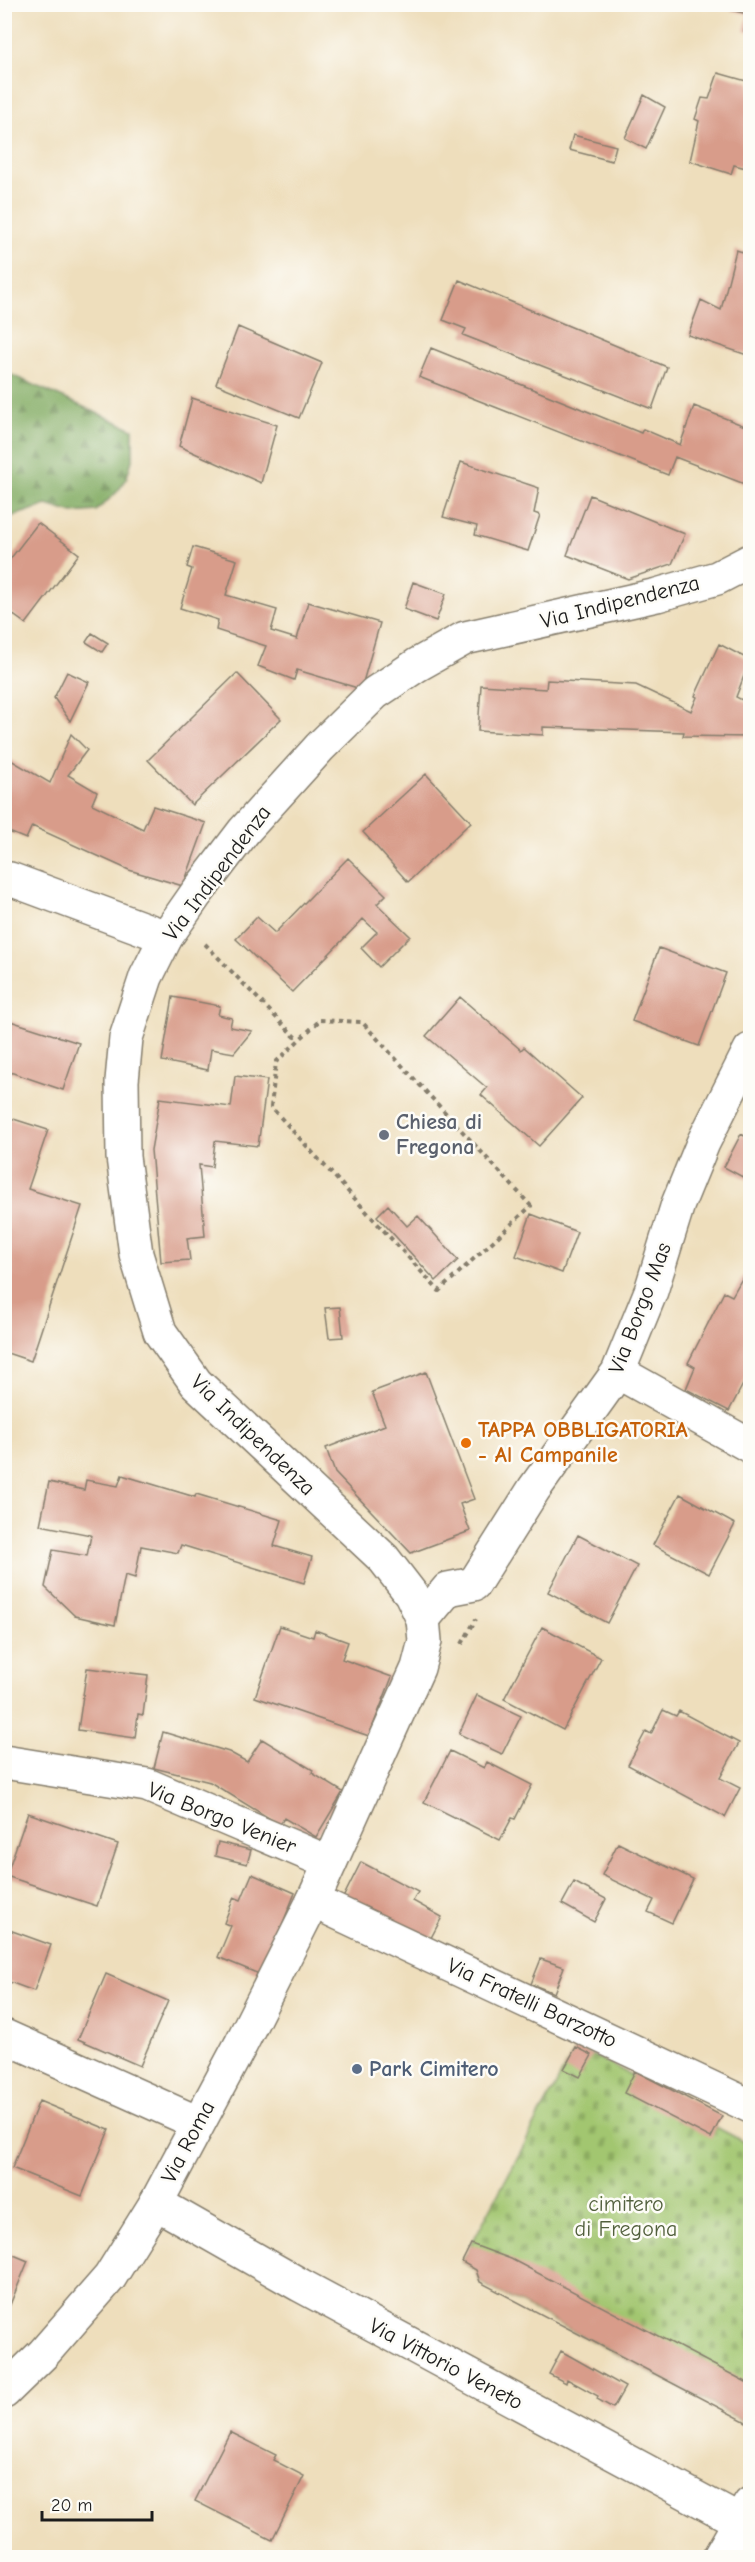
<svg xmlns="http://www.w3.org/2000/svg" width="755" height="2562" font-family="'Comic Neue',sans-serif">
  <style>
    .forest { fill: url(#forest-firs); stroke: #4e643f; stroke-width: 1.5 }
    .cemetery { fill: url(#cemetery-stones); stroke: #5f7146; stroke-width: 1.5 }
    .building { fill: #d89c8a }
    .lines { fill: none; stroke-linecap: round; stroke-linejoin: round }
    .street-casing { stroke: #857d6c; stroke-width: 36 }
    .secondary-casing { stroke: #857d6c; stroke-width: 36 }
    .path { stroke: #857d6c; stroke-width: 4; stroke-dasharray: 4.5 4.5; stroke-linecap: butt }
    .street { stroke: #fff; stroke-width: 33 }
    .secondary { stroke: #fff; stroke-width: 33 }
    .worship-dot { fill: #6b7280; stroke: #fdfcf7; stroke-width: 2 }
    .food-dot { fill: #e8710a; stroke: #fdfcf7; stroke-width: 2 }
    .service-dot { fill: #5c6f8a; stroke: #fdfcf7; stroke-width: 2 }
    .labels { text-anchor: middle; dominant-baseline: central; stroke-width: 5; stroke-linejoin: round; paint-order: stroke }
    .street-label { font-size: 22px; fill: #1c1c1c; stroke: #fdfcf7 }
    .worship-label { font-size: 22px; font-weight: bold; fill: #5b616d; stroke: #fdfcf7; text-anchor: start }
    .food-label { font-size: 22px; font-weight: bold; fill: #c56008; stroke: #fdfcf7; text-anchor: start }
    .service-label { font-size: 22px; font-weight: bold; fill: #4e5e75; stroke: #fdfcf7; text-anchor: start }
    .park-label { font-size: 22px; fill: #52603d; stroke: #fdfcf7 }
  </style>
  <defs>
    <pattern id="forest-firs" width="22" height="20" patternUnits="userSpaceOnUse" patternTransform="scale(1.5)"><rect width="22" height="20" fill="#81ab62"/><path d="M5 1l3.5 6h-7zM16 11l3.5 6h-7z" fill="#698a50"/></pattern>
    <pattern id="cemetery-stones" width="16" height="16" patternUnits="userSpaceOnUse" patternTransform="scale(1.5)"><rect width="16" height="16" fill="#a2c66f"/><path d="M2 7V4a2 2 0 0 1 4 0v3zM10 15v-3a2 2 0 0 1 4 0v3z" fill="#8baa60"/></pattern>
  </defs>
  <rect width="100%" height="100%" fill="#fdfcf7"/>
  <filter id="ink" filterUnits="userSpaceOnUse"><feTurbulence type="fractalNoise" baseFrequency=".0167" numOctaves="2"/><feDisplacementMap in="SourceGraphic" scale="12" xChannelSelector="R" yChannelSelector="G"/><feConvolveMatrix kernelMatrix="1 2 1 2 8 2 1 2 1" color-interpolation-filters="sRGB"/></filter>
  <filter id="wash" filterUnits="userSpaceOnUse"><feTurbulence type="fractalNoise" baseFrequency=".008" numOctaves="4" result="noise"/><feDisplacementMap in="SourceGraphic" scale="24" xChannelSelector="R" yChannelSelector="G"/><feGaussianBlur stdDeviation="1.35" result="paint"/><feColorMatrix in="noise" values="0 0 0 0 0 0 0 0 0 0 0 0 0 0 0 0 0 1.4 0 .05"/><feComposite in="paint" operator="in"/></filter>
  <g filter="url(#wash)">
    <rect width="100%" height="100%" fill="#eedebc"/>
    <path class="forest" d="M5 372 133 429V457L126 480 117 492 96 511 73 513 47 505 7 518 5 521Z"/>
    <path class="cemetery" d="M576 2047 633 2076 716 2127 750 2145V2424L480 2282 476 2270 462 2262Z"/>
    <g id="blocks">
      <path class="building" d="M731 4H750V33L744 31 748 14 730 10Z
        M718 73 750 82V169L734 165 731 174 690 161 699 121 695 119 702 98 709 99Z
        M644 95 665 107 646 149 625 138Z
        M573 135 616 146 612 161 569 150Z
        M736 250 750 254V356L688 335 701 300 721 310Z
        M459 280 667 367 652 409 463 335 466 329 443 320Z
        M238 327 322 363 299 418 216 384Z
        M431 348 641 433 643 429 680 445 694 406 750 428V475L747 485 675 457 668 475 419 377Z
        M192 398 277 425 261 483 179 446Z
        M461 462 539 488 534 513 540 515 528 551 475 535 477 526 443 517Z
        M590 495 685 534 672 564 628 579 567 555Z
        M38 523 79 554 26 624 4 608V567Z
        M193 547 237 560 226 595 277 610 271 631 297 639 308 602 380 623 361 689 297 670 294 680 258 666 266 646 216 630 218 620 180 608 192 569 187 567Z
        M413 582 446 594 436 621 404 609Z
        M92 633 108 643 102 652 86 642Z
        M719 644 750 660 736 697 750 704V737L683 736 684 732 543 727V735L478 731 481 685 546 689 547 680 636 685 691 711 697 697 695 696Z
        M67 672 89 682 70 721 54 698Z
        M237 673 281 719 192 805 148 760Z
        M71 734 87 750 68 775 97 792 92 804 143 829 153 806 206 823 183 886 129 870 32 826 26 839 4 830V756L50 783Z
        M426 774 471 822 408 882 363 832Z
        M348 858 386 895 377 904 410 936 379 967 361 948 377 932 363 919 292 992 236 939 257 917 275 933Z
        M659 948 726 973 699 1046 632 1021Z
        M173 997 220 1006 218 1015 232 1018 230 1027 252 1031 234 1053 211 1049 208 1070 162 1061Z
        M460 997 521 1050 524 1047 582 1098 539 1146 481 1095 487 1088 426 1036Z
        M4 1019 79 1043 63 1090 4 1070Z
        M235 1076 267 1080 258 1146 215 1141 212 1167 199 1165 205 1236 187 1238 190 1260 161 1262 151 1150 160 1098 231 1107Z
        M4 1116 48 1130 28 1189 82 1206 31 1361 4 1352Z
        M741 1134 750 1139V1181L724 1167Z
        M388 1205 407 1226 418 1216 458 1260 436 1281 377 1216Z
        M531 1214 577 1232 562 1273 516 1256Z
        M744 1275 750 1278V1371L729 1411 686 1389 695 1367 688 1363 724 1292 732 1296Z
        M340 1307 343 1337 329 1338 325 1308Z
        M426 1372 474 1499 460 1504 470 1531 411 1553 335 1473 326 1448 385 1425 372 1392Z
        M122 1475 195 1497 196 1494 282 1520 274 1546 312 1557 304 1583 181 1545 178 1553 141 1546 135 1578 125 1575 115 1625 75 1616 45 1587 53 1550 87 1556 91 1535 40 1525 49 1482 84 1490 86 1480 118 1486Z
        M680 1494 735 1524 709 1574 653 1545Z
        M578 1535 637 1566 607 1623 548 1592Z
        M280 1626 313 1637 315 1630 348 1642 342 1659 392 1677 369 1736 255 1697Z
        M542 1627 601 1658 563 1730 504 1699Z
        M87 1668 148 1675 143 1715 138 1714 135 1738 78 1730Z
        M477 1695 521 1716 502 1754 459 1734Z
        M663 1710 676 1716 679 1711 739 1743 720 1778 740 1788 725 1817 628 1765 646 1731 651 1734Z
        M163 1732 229 1752 247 1762 262 1739 313 1770 312 1773 343 1792 316 1837 284 1818 280 1825 210 1782 154 1768Z
        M450 1751 484 1768 487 1762 532 1785 515 1819 512 1818 500 1840 424 1802Z
        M28 1813 118 1844 97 1906 6 1876Z
        M218 1842 251 1850 247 1864 215 1856Z
        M618 1843 693 1879 672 1923 648 1912 654 1900 602 1875Z
        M361 1862 418 1892 413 1901 442 1917 425 1949 340 1904Z
        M252 1874 295 1893 276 1940 264 1976 218 1957 231 1926 224 1923 234 1897 241 1900Z
        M574 1882 606 1899 594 1922 562 1904Z
        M4 1928 51 1945 34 1991 4 1980Z
        M541 1959 564 1967 554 1993 531 1984Z
        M106 1974 168 2001 140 2066 78 2039Z
        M576 2047 592 2055 580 2077 564 2069Z
        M635 2071 722 2116 711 2138 624 2093Z
        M39 2101 109 2130 82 2196 12 2168Z
        M471 2244 511 2259 750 2384V2424L480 2282 476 2270 462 2262Z
        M4 2251 28 2261 5 2317H4Z
        M561 2351 625 2387 613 2408 597 2399 598 2396 567 2379 566 2383 549 2374Z
        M230 2432 276 2455 273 2460 304 2476 272 2540 195 2501Z"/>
    </g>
  </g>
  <g filter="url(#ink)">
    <use href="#blocks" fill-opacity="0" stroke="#857d6c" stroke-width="1.5"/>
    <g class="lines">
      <g class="street-casing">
        <path id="street" d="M4 879H10L166 937
          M618 1372 750 1446
          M423 1619 448 1589 474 1584 534 1489 618 1372 651 1291 678 1204 703 1143 750 1050
          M4 1762 147 1785 330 1863
          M313 1901 750 2106
          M4 2036 198 2123
          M156 2203 300 2285 739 2521
          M719 2558 750 2504"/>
      </g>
      <g class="secondary-casing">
        <path id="secondary" d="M4 2392 43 2354 110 2277 156 2203 241 2044 313 1901 418 1668 425 1641 423 1619 411 1594 384 1559 196 1383 160 1332 136 1254 123 1157 122 1081 126 1038 146 977 166 937 196 894 244 831 320 747 375 693 417 665 465 638 657 595 717 578 750 561"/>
      </g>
      <path class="path" d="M205 944 298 1040
        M320 1020 362 1022 531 1206 439 1291 271 1107 276 1062Z
        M462 1644 476 1619"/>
      <use href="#street" class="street"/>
      <use href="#secondary" class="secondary"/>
    </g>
  </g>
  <circle class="worship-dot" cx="384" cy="1135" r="6"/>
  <circle class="food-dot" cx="466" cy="1443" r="6"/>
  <circle class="service-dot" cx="357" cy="2069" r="6"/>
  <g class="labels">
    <g class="street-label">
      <text transform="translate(620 602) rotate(-14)">Via Indipendenza</text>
      <text transform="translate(217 873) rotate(-53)">Via Indipendenza</text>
      <text transform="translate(640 1308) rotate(-69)">Via Borgo Mas</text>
      <text transform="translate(253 1435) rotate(44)">Via Indipendenza</text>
      <text transform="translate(222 1818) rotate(22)">Via Borgo Venier</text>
      <text transform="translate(532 2003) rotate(25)">Via Fratelli Barzotto</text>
      <text transform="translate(188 2142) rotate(-62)">Via Roma</text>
      <text transform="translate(446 2364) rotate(28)">Via Vittorio Veneto</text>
    </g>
    <g class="worship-label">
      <text x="396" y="1122">Chiesa di<tspan x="396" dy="25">Fregona</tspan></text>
    </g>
    <g class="food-label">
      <text x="478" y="1430">TAPPA OBBLIGATORIA<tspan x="478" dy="25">- Al Campanile</tspan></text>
    </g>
    <g class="service-label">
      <text x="369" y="2069">Park Cimitero</text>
    </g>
    <g class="park-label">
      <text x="626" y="2204">cimitero<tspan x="626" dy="25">di Fregona</tspan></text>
    </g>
  </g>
  <rect width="755" height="2562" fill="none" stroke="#fdfcf7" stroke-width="24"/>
  <path d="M42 2511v9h110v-9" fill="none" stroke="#1c1c1c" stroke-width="3"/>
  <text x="51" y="2511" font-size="18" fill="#1c1c1c" stroke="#fdfcf7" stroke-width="4.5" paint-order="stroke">20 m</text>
</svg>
